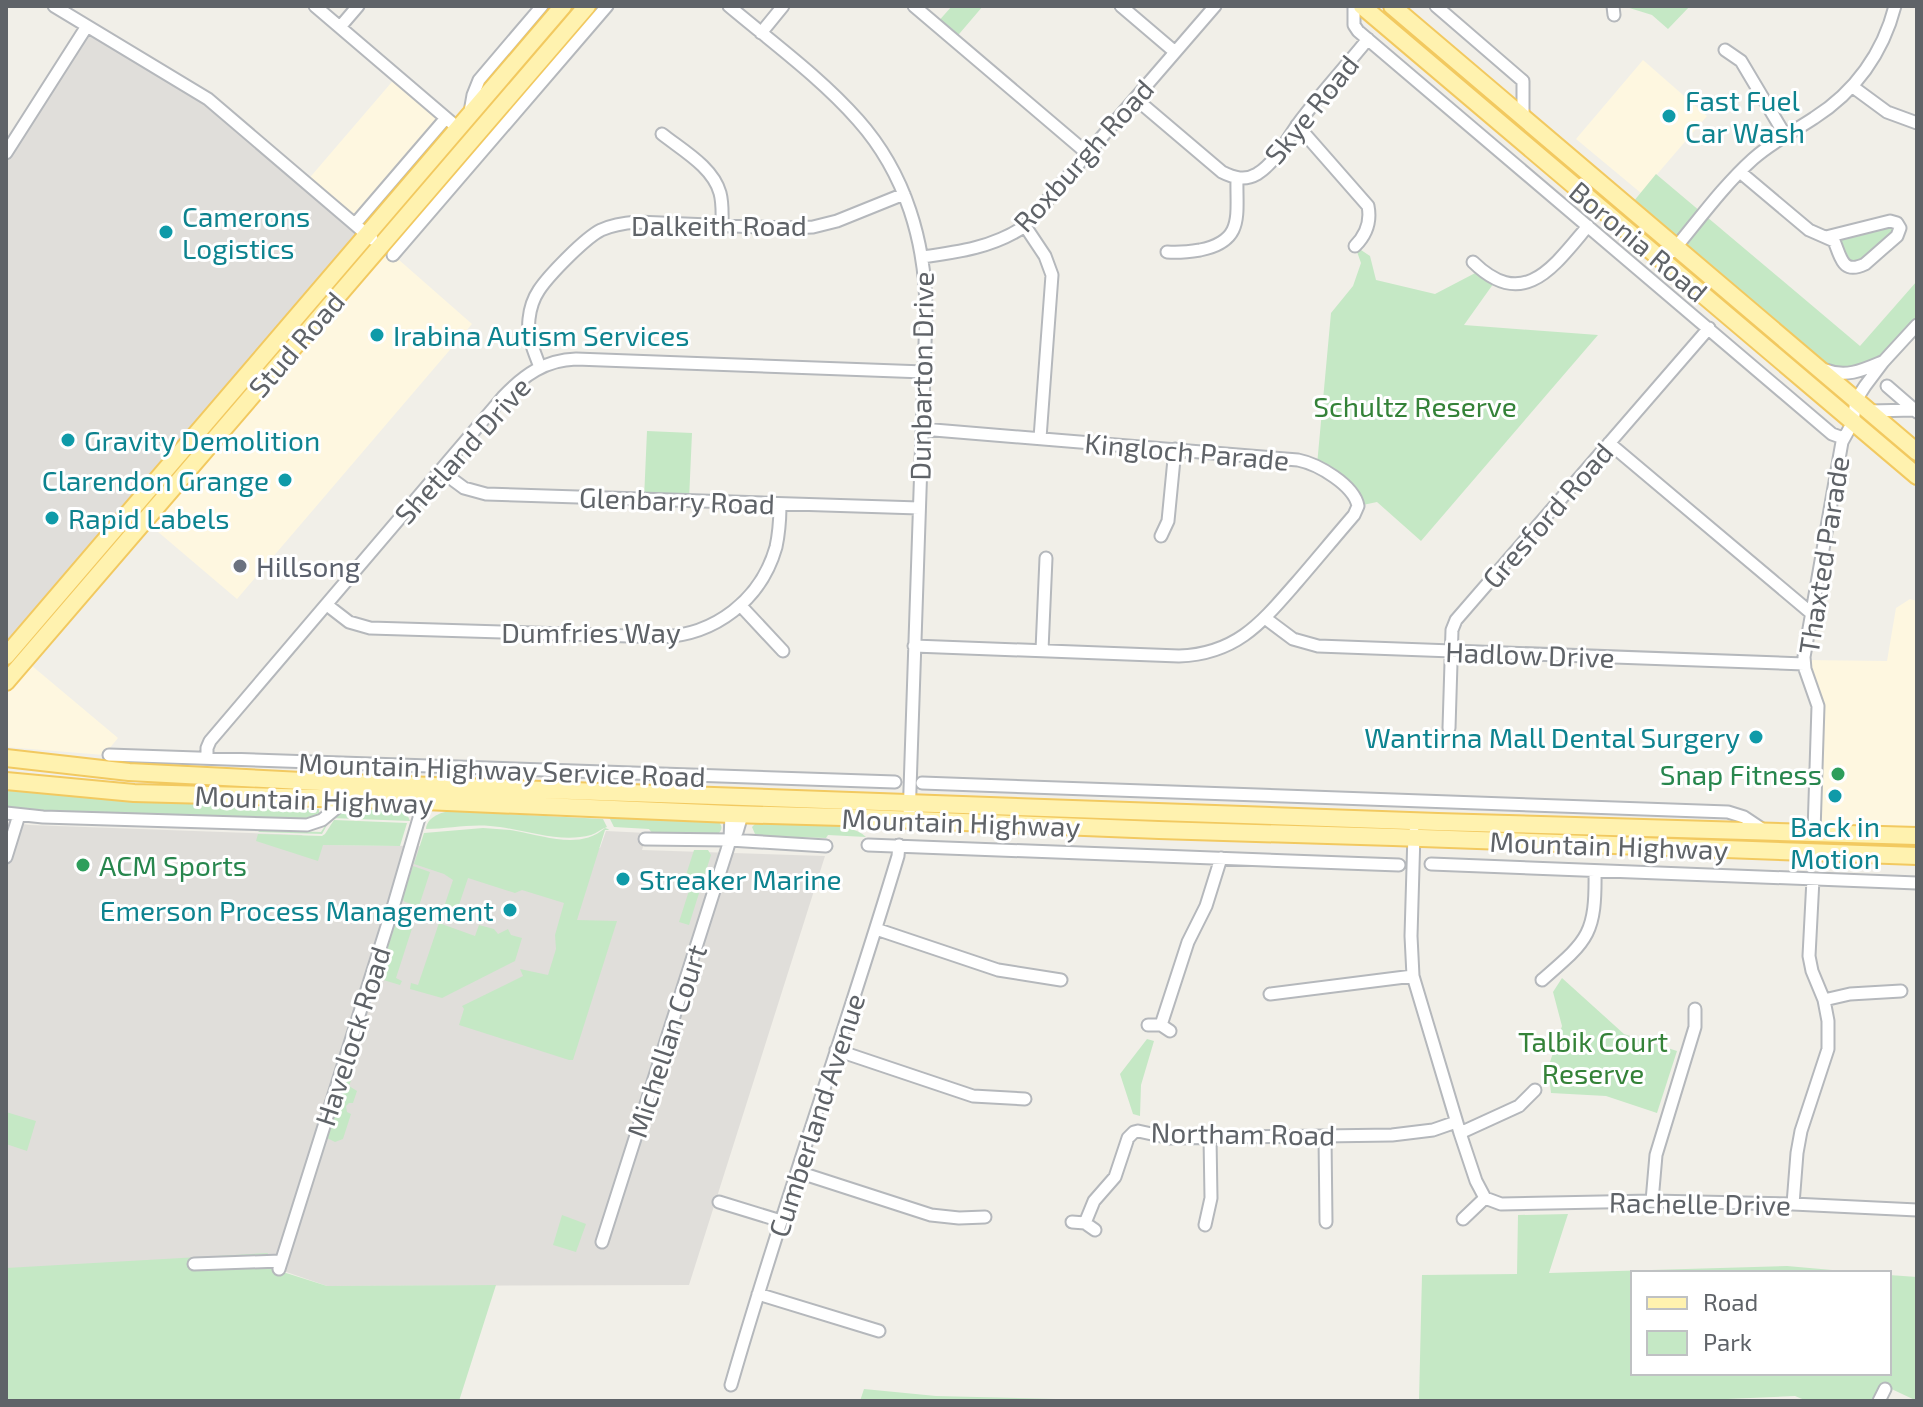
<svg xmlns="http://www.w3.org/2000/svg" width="1923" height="1407" font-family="'Exo 2',sans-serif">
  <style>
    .commercial { fill: #fef7e0 }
    .industrial { fill: #e0deda }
    .green { fill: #c5e8c5 }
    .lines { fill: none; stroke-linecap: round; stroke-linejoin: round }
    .street-casing { stroke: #b5b8bc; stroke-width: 15 }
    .primary-casing { stroke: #f2c960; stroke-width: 20 }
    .street { stroke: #fff; stroke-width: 11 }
    .primary { stroke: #fff2af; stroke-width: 16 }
    .culture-dot { fill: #0f9aa8; stroke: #fff; stroke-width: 3 }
    .worship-dot { fill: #6b7280; stroke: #fff; stroke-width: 3 }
    .leisure-dot { fill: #2e9e5b; stroke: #fff; stroke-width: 3 }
    .labels { text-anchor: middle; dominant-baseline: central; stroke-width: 6; stroke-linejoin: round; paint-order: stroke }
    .culture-label { font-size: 28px; fill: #0d838f; stroke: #fff; text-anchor: start }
    .street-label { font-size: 28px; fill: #5f6368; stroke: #fff }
    .park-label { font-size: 28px; fill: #348238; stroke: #fff }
    .worship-label { font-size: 28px; fill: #5b616d; stroke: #fff; text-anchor: start }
    .leisure-label { font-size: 28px; fill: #27864d; stroke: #fff; text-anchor: end }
  </style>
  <rect width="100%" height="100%" fill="#f1efe8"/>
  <path class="commercial" d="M1643 60 1707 116 1641 193 1576 139Z
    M397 76 446 118 355 224 306 182Z
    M382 245 472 324 237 599 144 520Z
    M1910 599 1917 601V836L1814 832 1818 732 1804 660 1887 661 1896 608Z
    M25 660 118 738 104 755 6 747V682Z"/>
  <path class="industrial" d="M87 26 178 81 368 235 6 656V153Z
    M6 822 30 825 302 835 306 840 324 845 600 848 606 831 647 833 642 850 825 856 689 1285 327 1286 269 1266 6 1271Z"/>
  <path class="green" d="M952 6H983L954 40 936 24Z
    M1623 6H1690L1668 29 1652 15Z
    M1656 174 1860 346 1917 281V325L1883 362 1837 374 1629 207Z
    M1894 221 1897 236 1851 267 1832 239Z
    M1355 246 1370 256 1376 280 1435 294 1481 270 1496 280 1464 325 1598 335 1421 541 1377 502 1358 506 1317 465 1331 313 1353 286 1361 263Z
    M647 431 692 433 689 500 644 499Z
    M6 789 108 800 312 809H319V813H323L312 820H302L18 809 6 807Z
    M346 808 400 810 407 814 410 821 331 818 322 834 258 832 261 830 321 832C328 822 334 813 346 808Z
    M449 811 603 819 607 827C601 829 597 833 591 835 558 844 522 828 490 826 469 824 447 829 426 829 427 818 439 813 449 811Z
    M609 817 716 821 719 822C723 827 722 831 717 834L652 833 649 829 614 827Z
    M334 820 407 823 400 846 323 845 318 861 256 841 258 834 322 836 325 834Z
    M761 822C786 823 850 820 866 837L828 835 826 838 760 836 755 834 752 827 756 823Z
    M483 828C494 829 505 829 516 831 545 836 580 850 605 828L608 829 609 830H605L577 920 617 921 573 1060H569L459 1025 464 1009 462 1006 523 976 520 969 548 975 556 949 555 935 564 903 522 890 515 893 468 878 455 917 442 913 453 880 444 874 414 864 424 833Z
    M694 850H708L711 855 689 925 679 922 693 878 686 875Z
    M413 866 430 872 419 906 405 902 402 899Z
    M400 911 416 916 396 978 402 981 400 985 380 979 378 976Z
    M439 923 475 936 479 925 494 929 498 934 508 929 511 935 522 938 515 961 442 998 410 989 411 983 418 985Z
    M1562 978 1624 1034 1677 1051 1657 1113 1606 1096 1551 1093 1550 1084 1545 1077 1562 1026 1553 992Z
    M1147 1039 1154 1041 1141 1085 1140 1116 1133 1114 1120 1074Z
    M347 1076 352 1078 349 1086 357 1091 353 1103H349L346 1106 347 1112 351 1114 343 1139 335 1142 327 1138V1136Z
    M6 1112 36 1121 27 1151 6 1144Z
    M1568 1214 1549 1273 1787 1266 1866 1273H1633V1373H1889V1275L1917 1277V1401L1883 1385 1874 1401H1807L1795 1396 1679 1401H1412L1419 1400 1422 1275 1517 1274 1518 1215Z
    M562 1215 586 1224 576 1252 553 1245Z
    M268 1253 264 1266 327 1286 496 1285 459 1401H6V1268Z
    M864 1389 936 1396 1136 1401H860Z"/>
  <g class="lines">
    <g class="street-casing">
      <path id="street" d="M54 6 208 99 372 239
        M315 6 459 129
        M729 6C773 43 821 78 858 120 906 174 926 243 926 314L909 819
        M914 6 1088 154
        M1121 6 1175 52
        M1354 6V25L1358 31 1832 434 1843 438
        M1436 6 1523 81V117
        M1613 6 1614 15
        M340 27 358 6
        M761 33 783 6
        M1725 50 1741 61 1785 135
        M1853 87 1887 112 1917 123
        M1136 99 1222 172C1234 178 1245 181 1257 174 1278 161 1289 134 1304 116 1324 90 1347 65 1368 39
        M470 112 473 95 479 80 542 6
        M1297 125 1368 206C1371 221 1366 235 1355 246
        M662 134C682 150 713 167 720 193 723 204 722 215 722 226
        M6 153 87 26
        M1740 172 1809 230 1834 241C1841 257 1842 275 1865 264L1897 236 1900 228 1897 223 1890 221 1826 237
        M355 224 446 118
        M1025 226 1045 256 1052 275 1040 438
        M1167 252C1179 253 1188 252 1200 250 1245 241 1236 215 1237 178
        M1672 252C1698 221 1723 186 1753 159 1772 142 1793 132 1814 118 1855 92 1883 53 1895 6
        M393 255 607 6
        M922 257C959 252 994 247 1025 226L1215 6
        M1473 262C1524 312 1554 266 1588 226
        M540 367C534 351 527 337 529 319 530 309 533 299 539 290 549 275 585 238 601 230 612 225 624 223 637 222L784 228 813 227 837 221 904 194
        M1826 370C1846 378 1863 370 1882 362
        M1887 386 1917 412
        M1869 411 1915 410
        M1609 443 1811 613
        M441 471 464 488 486 494 919 508
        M1161 536 1168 521 1175 449
        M327 605 349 622 370 628 661 637C715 635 761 600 776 547 779 533 780 518 780 504
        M741 606 783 651
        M1265 618 1293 639 1318 646 1804 664
        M914 646 1179 656C1237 654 1262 622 1297 582 1316 560 1335 537 1354 515L1358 506C1354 485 1318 464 1298 460L922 429
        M1042 650 1046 558
        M1449 728 1452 630 1456 620 1709 328
        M109 755 895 782
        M207 758V748L210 741 503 397C524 375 545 360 576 359L924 372
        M922 783 1728 812 1744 817 1765 831
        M6 813 43 817 307 825 322 820 347 799
        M1814 832 1818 706 1805 669 1804 657 1842 442 1853 422 1856 400 1865 386 1883 362 1917 325
        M1414 833 1411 936 1413 976 1460 1133 1476 1181 1485 1198 1501 1204 1652 1201 1793 1204 1917 1210
        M645 839 730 840 826 846
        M730 840 737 832 742 815
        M868 845 1399 865
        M6 857 19 815
        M1431 864 1917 883
        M876 929 998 970 1061 980
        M1542 980C1588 940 1596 935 1595 871
        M1270 994 1413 976
        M1824 1000 1850 994 1901 991
        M1148 1025H1161L1170 1031
        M1161 1025 1188 942 1206 906 1221 858
        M836 1050 973 1096 1025 1099
        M1460 1133 1519 1106 1535 1090
        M1325 1136 1326 1222
        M798 1172 931 1215 959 1218 985 1217
        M1652 1201 1656 1155 1695 1027V1009
        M719 1202 781 1221
        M1793 1204 1797 1153 1801 1131 1828 1049V1021L1824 1000 1812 971 1809 956 1813 879
        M1463 1219 1485 1198
        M1072 1222 1085 1223 1095 1230
        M1085 1223 1094 1201 1115 1177 1128 1138 1134 1132 1138 1131 1170 1138 1392 1135 1433 1130 1456 1122
        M1205 1225 1211 1198 1210 1137
        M602 1242 727 850 730 840 731 814
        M194 1264 281 1261
        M279 1269 394 904 424 801
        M758 1294 879 1331
        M731 1385C782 1207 845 1033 898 856L899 845
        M1879 1401 1885 1389"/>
    </g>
    <g class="primary-casing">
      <path id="primary" d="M1362 6 1917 476
        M1392 6 1917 452
        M6 656 563 6
        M6 682 587 6
        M6 758 129 772 321 782 1438 822 1917 836
        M6 781 134 793 424 801 731 814 842 817 1159 830 1393 837 1917 856"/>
    </g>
    <use href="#street" class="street"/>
    <use href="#primary" class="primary"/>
  </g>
  <g class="culture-dot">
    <circle cx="1669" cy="116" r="8"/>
    <circle cx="166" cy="232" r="8"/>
    <circle cx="377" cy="335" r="8"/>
    <circle cx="68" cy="440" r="8"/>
    <circle cx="285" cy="480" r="8"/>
    <circle cx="52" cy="518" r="8"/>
    <circle cx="1756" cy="737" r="8"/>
    <circle cx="1835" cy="796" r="8"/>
    <circle cx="623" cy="879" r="8"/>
    <circle cx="510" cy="910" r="8"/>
  </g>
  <circle class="worship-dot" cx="240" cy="566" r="8"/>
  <g class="leisure-dot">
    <circle cx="1838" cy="774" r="8"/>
    <circle cx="83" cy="865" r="8"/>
  </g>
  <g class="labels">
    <g class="culture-label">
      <text x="1685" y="100">Fast Fuel<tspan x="1685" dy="32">Car Wash</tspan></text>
      <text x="182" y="216">Camerons<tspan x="182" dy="32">Logistics</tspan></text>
      <text x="393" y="335">Irabina Autism Services</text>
      <text x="84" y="440">Gravity Demolition</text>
      <text x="269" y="480" text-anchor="end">Clarendon Grange</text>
      <text x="68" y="518">Rapid Labels</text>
      <text x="1740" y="737" text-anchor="end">Wantirna Mall Dental Surgery</text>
      <text x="1835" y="826" text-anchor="middle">Back in<tspan x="1835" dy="32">Motion</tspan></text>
      <text x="639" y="879">Streaker Marine</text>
      <text x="494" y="910" text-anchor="end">Emerson Process Management</text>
    </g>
    <g class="street-label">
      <text transform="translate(1311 109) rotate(-51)">Skye Road</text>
      <text transform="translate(1083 155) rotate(-48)">Roxburgh Road</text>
      <text x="719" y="225">Dalkeith Road</text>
      <text transform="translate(1639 241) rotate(40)">Boronia Road</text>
      <text transform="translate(296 344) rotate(-49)">Stud Road</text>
      <text transform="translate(921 376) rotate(-89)">Dunbarton Drive</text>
      <text transform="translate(462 450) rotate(-48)">Shetland Drive</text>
      <text transform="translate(1187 451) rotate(5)">Kingloch Parade</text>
      <text transform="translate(677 500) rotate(2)">Glenbarry Road</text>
      <text transform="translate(1547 515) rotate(-49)">Gresford Road</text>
      <text transform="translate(1823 555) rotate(-81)">Thaxted Parade</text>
      <text x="591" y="632">Dumfries Way</text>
      <text transform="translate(1530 654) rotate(2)">Hadlow Drive</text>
      <text transform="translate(502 769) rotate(2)">Mountain Highway Service Road</text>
      <text transform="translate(314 799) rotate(2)">Mountain Highway</text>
      <text transform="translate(961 822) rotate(2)">Mountain Highway</text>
      <text transform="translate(1609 845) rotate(2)">Mountain Highway</text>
      <text transform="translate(352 1036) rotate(-72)">Havelock Road</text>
      <text transform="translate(666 1041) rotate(-72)">Michellan Court</text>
      <text transform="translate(816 1115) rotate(-72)">Cumberland Avenue</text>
      <text transform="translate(1243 1133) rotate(1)">Northam Road</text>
      <text transform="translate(1700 1203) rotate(1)">Rachelle Drive</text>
    </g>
    <g class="park-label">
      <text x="1415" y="406">Schultz Reserve</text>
      <text x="1593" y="1041">Talbik Court<tspan x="1593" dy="32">Reserve</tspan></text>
    </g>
    <g class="worship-label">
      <text x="256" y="566">Hillsong</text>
    </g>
    <g class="leisure-label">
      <text x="1822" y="774">Snap Fitness</text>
      <text x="99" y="865" text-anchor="start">ACM Sports</text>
    </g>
  </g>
  <rect width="1923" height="1407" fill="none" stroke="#5f6368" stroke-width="16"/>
  <rect x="1631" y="1271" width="260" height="104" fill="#ffffff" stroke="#bfc1c3" stroke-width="2"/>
  <rect x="1647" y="1297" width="40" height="12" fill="#fff2af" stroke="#bfc1c3" stroke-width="2"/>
  <text x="1703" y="1311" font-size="24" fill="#5f6368">Road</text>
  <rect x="1647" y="1331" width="40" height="24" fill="#c5e8c5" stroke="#bfc1c3" stroke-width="2"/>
  <text x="1703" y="1351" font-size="24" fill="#5f6368">Park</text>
</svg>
